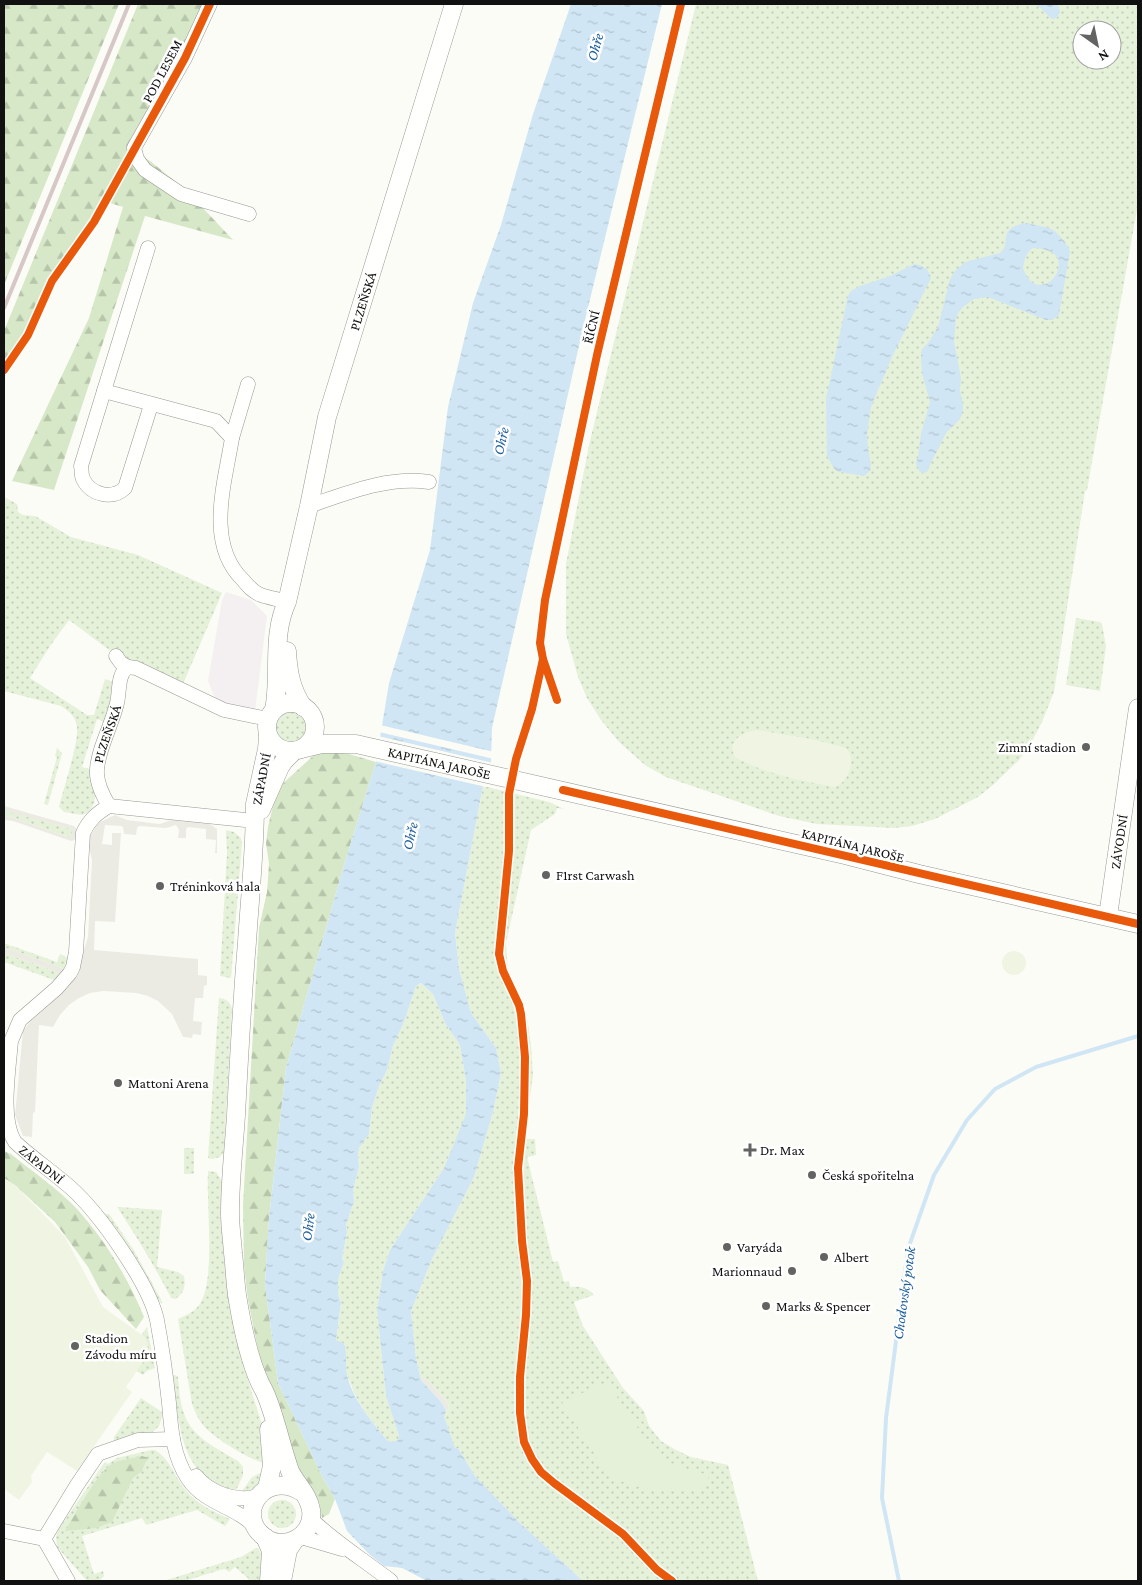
<svg xmlns="http://www.w3.org/2000/svg" width="1142" height="1585" font-family="'Crimson Pro',serif">
  <style>
    .industrial { fill: #f4f0f2 }
    .grass { fill: url(#grass-dots); fill-rule: evenodd }
    .forest { fill: url(#forest-firs) }
    .park { fill: #e5f1d9 }
    .pitch { fill: #eff5e2 }
    .plaza { fill: #ecebe3 }
    .water { fill: url(#water-ripples); fill-rule: evenodd }
    .pier { fill: #fcfcf7 }
    .lines { fill: none; stroke-linecap: round; stroke-linejoin: round }
    .stream { stroke: #d0e6f4; stroke-width: 4 }
    .minor-casing { stroke: #979795; stroke-width: 15 }
    .tertiary-casing { stroke: #979795; stroke-width: 19 }
    .minor { stroke: #fffffe; stroke-width: 14 }
    .tertiary { stroke: #fffffe; stroke-width: 18 }
    .rail { stroke: #d7c7c7; stroke-width: 4 }
    .cycleway-casing { stroke: #fff; stroke-width: 11 }
    .cycleway { stroke: #e8590c; stroke-width: 8 }
    .poi-dot { fill: #636362; stroke: #fff; stroke-width: 2 }
    .labels { text-anchor: middle; dominant-baseline: central; stroke-width: 5; stroke-linejoin: round; paint-order: stroke }
    .street-label { font-size: 14px; fill: #111; stroke: #fff }
    .poi-label { font-size: 14px; fill: #111; stroke: #fff; text-anchor: start }
    .water-label { font-size: 15px; font-style: italic; fill: #20609d; stroke: #fff }
  </style>
  <defs>
    <pattern id="grass-dots" width="8" height="8" patternUnits="userSpaceOnUse" patternTransform="scale(1.25)"><rect width="8" height="8" fill="#e5f1d9"/><path d="M2 2h.1M6 6h.1" fill="none" stroke="#c3ceb9" stroke-width="1.8" stroke-linecap="round"/></pattern>
    <pattern id="forest-firs" width="22" height="20" patternUnits="userSpaceOnUse" patternTransform="scale(1.25)"><rect width="22" height="20" fill="#d6e8c7"/><path d="M5 1l3.5 6h-7zM16 11l3.5 6h-7z" fill="#b7c6aa"/></pattern>
    <pattern id="water-ripples" width="26" height="14" patternUnits="userSpaceOnUse" patternTransform="scale(1.25)"><rect width="26" height="14" fill="#d0e6f4"/><path d="M2 4q2-2 4 0t4 0M15 11q2-2 4 0t4 0" fill="none" stroke="#b2c4d0"/></pattern>
  </defs>
  <rect width="100%" height="100%" fill="#fcfcf7"/>
  <path class="industrial" d="M226 592 251 600 267 616 255 711 224 707 214 696 208 681 222 600Z"/>
  <path class="grass" d="M696 4H1138V204L1087 490 1085 491 1054 692 1042 722 1031 743 1019 760 993 785 978 797 935 819 912 826 894 828 817 824 779 816 666 777 645 765 619 742 601 720 587 698 578 677 566 634V564L589 445ZM1082 30H1112V60H1082Z
    M4 497 17 504 18 512 23 515 35 516 71 537 138 555 222 593 183 684 112 652 69 620 50 646 30 678 87 715H94L105 679 114 682 116 686 106 723 97 719 82 767 96 771 101 794 95 798C94 806 90 813 82 815L64 812 59 807C63 790 79 742 77 727 76 717 69 711 61 706L4 691Z
    M1076 618 1100 622 1102 624 1106 646 1100 691 1066 685Z
    M275 727a16 16 0 1 1 32 0a16 16 0 1 1-32 0Z
    M57 748 62 753 48 805 44 804 57 757 55 756Z
    M483 786 549 802 564 809 557 808 555 814 531 830 506 943 508 972 524 1005 528 1024 531 1045 533 1076 524 1139H535L536 1155 527 1157 553 1262 558 1261 564 1282 569 1281 570 1287C580 1286 587 1287 594 1295L574 1302 583 1326 623 1388 644 1411 649 1426 661 1441 674 1449 691 1457 728 1465 758 1581H583L519 1522 475 1476 458 1448 455 1449 444 1416V1412L450 1409 446 1400 424 1377 421 1380 416 1358 411 1311 432 1259 474 1177 493 1112 501 1073 496 1048 471 1013 459 969 455 933Z
    M4 810 72 829V837H68L12 817 4 816Z
    M226 830 234 832 241 838 242 843 231 978 220 976 227 853Z
    M4 943 57 962 60 954 65 956 68 960 65 969 4 947Z
    M4 953 55 971 61 976 54 980 4 962Z
    M421 983 433 994 445 1023 460 1045 466 1081V1115L444 1168 390 1250 383 1271 377 1310 386 1396 399 1436 398 1440 392 1442 387 1440 364 1411 354 1393 347 1374 345 1363 336 1340 341 1303 338 1294V1279L344 1262 342 1259 347 1232 346 1225 354 1201 353 1190 359 1167 358 1157 359 1148 369 1134 372 1108 379 1086 387 1070 393 1046 404 1022 416 986Z
    M219 998C226 999 230 1001 232 1009L224 1152 220 1157 212 1159 208 1158Z
    M184 1148H194V1173L191 1174H184Z
    M208 1171 216 1172 222 1181 223 1250 231 1310 243 1364 262 1425 267 1464C252 1461 213 1438 203 1425 198 1419 195 1412 192 1404L178 1319C187 1315 194 1312 200 1304 216 1278 206 1204 208 1171Z
    M118 1207 162 1210 157 1267 178 1272 184 1276C186 1286 184 1294 175 1299L171 1298C155 1267 138 1239 119 1210Z
    M104 1214H109L133 1249 161 1299 162 1304 157 1299 118 1233Z
    M147 1327 155 1368 147 1371 143 1375 133 1369 137 1342Z
    M171 1375H175L178 1377C179 1390 180 1404 185 1416 193 1438 220 1450 238 1461L243 1467V1475L235 1493C177 1476 181 1423 171 1375Z
    M141 1398 162 1412C163 1438 136 1437 116 1442L114 1441V1437Z
    M151 1450H155C169 1458 174 1475 184 1488 195 1503 212 1511 230 1519L225 1526 197 1510 146 1525 142 1518 82 1536 94 1574 103 1571 104 1576 99 1581H87L57 1547 56 1536 58 1530 105 1462 108 1464 117 1458Z
    M265 1471C261 1485 255 1493 240 1494L252 1477Z
    M268 1514a14 14 0 1 1 28 0a14 14 0 1 1-28 0Z
    M256 1548 259 1549 262 1556 263 1581H247L249 1579 235 1567 229 1572 225 1569 220 1570 185 1581H163L241 1557Z"/>
  <path class="forest" d="M4 4H119L4 285Z
    M138 4H204L179 62 128 147 150 161 186 190 233 240 145 216 54 490 12 481 89 318 123 207 110 203 46 294 4 379V331Z
    M330 751 349 754 376 762 344 865 286 1068 269 1218 265 1284 278 1383 322 1476 335 1499 329 1514 322 1518 319 1502 315 1494 300 1478 259 1355 248 1300 244 1266 243 1205 259 928 267 892 269 864 266 843 268 827 276 793 279 787 313 756Z
    M4 1151 11 1154C33 1172 57 1188 77 1209 105 1240 128 1278 144 1317L136 1329 100 1290 88 1267 55 1222 16 1186 4 1178Z
    M142 1456 149 1458 145 1463 142 1471 133 1478 112 1522 96 1528 65 1531C75 1515 97 1473 112 1464 121 1459 132 1459 142 1456Z"/>
  <path class="park" d="M607 1382 652 1449C668 1465 688 1470 709 1475L705 1490 668 1491 653 1490 629 1485 607 1474 562 1402Z"/>
  <path class="pitch" d="M757 730 811 739 846 748C857 759 849 782 835 787 801 781 767 774 736 758 725 742 742 732 757 730Z
    M1002 963a12 12 0 1 1 24 0a12 12 0 1 1-24 0Z
    M4 1178 16 1186 65 1237 103 1307 146 1338 149 1353 126 1387 132 1392 77 1471 47 1452 31 1476 32 1482 19 1500 4 1489Z"/>
  <path class="plaza" d="M4 806 74 826 77 830 76 839 72 841 68 840 13 821 4 820V816L12 817 68 837 72 836V829L4 811Z
    M115 815 127 820 160 824 171 820 210 824 217 829V853H215L216 840 206 839V829L188 827 186 829V838H178L179 830 176 825 166 828 139 826 137 828 136 835 124 834 123 827 121 826 105 825 102 844 112 845V833H121L115 922 95 921 94 950 198 959V975L207 976V985L204 986 203 998H195L193 1021 202 1022 201 1035 193 1034 192 1038 183 1037 172 1014 158 1001 148 996 136 993 103 991 90 993 79 998 69 1005 60 1015 53 1027 39 1025 35 1112 33 1113 32 1137 23 1136 15 1115 23 1031 33 1018 68 987 75 978 88 937 92 860 88 842 94 829 100 822Z
    M4 947 65 969 61 976 55 971 4 953Z
    M424 1377 446 1400 450 1409 446 1411 442 1403 421 1380Z"/>
  <path class="water" d="M571 4H662L584 324 492 728 491 762 483 786 455 933 459 969 471 1013 496 1048 501 1073 493 1112 474 1177 432 1259 411 1311 416 1358 421 1380 442 1403 446 1411 444 1416 455 1448H458L475 1476 519 1522 583 1581H427L402 1568 384 1566 369 1554 347 1531 335 1499 322 1476 278 1383 265 1284 269 1218 286 1068 344 865 376 762 389 683 430 550 448 407 473 303 501 225 533 114ZM421 983 433 994 445 1023 460 1045 466 1081V1114L444 1168 390 1250 383 1271 377 1310 386 1396 399 1436 398 1440 392 1442 387 1440C371 1420 352 1399 347 1374 345 1364 347 1355 345 1346L343 1343 336 1340 341 1303 338 1294V1279L344 1262 342 1259 347 1232 346 1225 354 1201 353 1190 359 1167 358 1157 359 1148 369 1134 372 1108 379 1086 387 1070 393 1046 404 1022 416 986Z
    M1036 4H1057L1060 11 1057 18 1052 19Z
    M1026 223 1049 228 1055 231 1065 242 1070 251 1059 315 1052 320H1046L988 297 974 299 963 307 958 313 956 318 954 342 961 378 960 391 963 405V410L960 419 946 433 932 461 927 472 922 473 919 471 916 463 918 457 921 434 930 402 922 373 921 356 922 349 928 343 938 327 950 279 955 271 965 262 1000 253C1013 242 995 229 1026 223ZM1033 248C1089 249 1039 315 1023 268 1024 261 1026 252 1033 248Z
    M914 264C923 265 929 269 931 278L892 357 871 407 867 434 868 448 871 465 870 471 864 476 839 472 835 470 827 456 826 399 848 296 851 291 860 286 890 276Z"/>
  <path class="pier" d="M380 725 494 752V759L379 732Z
    M378 736 493 763 486 787 374 761Z"/>
  <g class="lines">
    <path class="stream" d="M899 1581 882 1498 886 1418 908 1249 934 1175 967 1120 995 1089 1036 1067 1138 1036"/>
    <g class="minor-casing">
      <g id="minor">
        <path d="M210 4 185 58 134 148 137 159 145 170 181 194 249 214"/>
        <path d="M148 248 104 391 216 421 232 438C225 483 205 543 243 580 248 586 253 592 261 595 269 598 278 599 287 602"/>
        <path d="M104 391 81 466C82 470 81 475 83 479 91 495 112 500 125 488L151 405"/>
        <path d="M232 438 248 384"/>
        <path d="M309 506C347 493 388 476 429 482"/>
        <path d="M116 656 121 663 128 667"/>
        <path id="s1" d="M109 806C97 813 89 820 83 833L76 952 73 967 70 973 57 988 20 1020 11 1041C9 1068 0 1119 15 1142 32 1158 53 1172 71 1188 99 1213 149 1283 157 1320 162 1347 166 1375 169 1403 171 1430 173 1456 188 1479 206 1505 236 1506 255 1527"/>
        <path id="s2" d="M109 806C103 796 96 783 97 770 98 749 112 725 117 703 120 692 117 674 128 667L136 668 224 710 268 719"/>
        <path d="M109 806 255 821"/>
        <path d="M196 1476C210 1493 237 1503 258 1496"/>
        <path d="M311 1519C336 1543 364 1560 391 1581"/>
        <path d="M4 1531 44 1539 68 1581"/>
        <path d="M301 1537 342 1549"/>
        <path d="M44 1539 77 1485 98 1454 138 1440 173 1439"/>
      </g>
    </g>
    <g class="tertiary-casing">
      <g id="tertiary">
        <path d="M287 651C288 671 291 689 303 707"/>
        <circle cx="291" cy="727" r="24"/>
        <path id="s3" d="M274 710C281 674 271 636 287 602L309 506 327 417 454 4"/>
        <path d="M268 737 267 749 255 804C255 850 250 896 247 942 242 1000 239 1057 236 1115 234 1147 230 1180 230 1213 230 1226 232 1239 233 1253 235 1269 235 1285 238 1301 242 1325 250 1361 260 1383 262 1387 264 1390 266 1395 276 1419 281 1446 290 1471 296 1484 309 1495 311 1510 315 1536 283 1553 263 1536 235 1513 265 1469 302 1492"/>
        <path id="s4" d="M301 749 322 744H356L845 855 919 874 1138 924"/>
        <path d="M261 810 280 767 284 761 294 751"/>
        <path id="s5" d="M1108 916 1138 708"/>
        <path d="M267 1488 272 1466 269 1429"/>
        <path d="M265 1537 271 1551 269 1581"/>
        <path d="M282 1581 288 1550 294 1541"/>
      </g>
    </g>
    <use href="#minor" class="minor"/>
    <use href="#tertiary" class="tertiary"/>
    <path class="rail" d="M4 308 129 4"/>
    <g class="cycleway-casing">
      <path id="cycleway" d="M4 370 28 335 52 281 94 222 185 58 210 4
        M543 659 532 709 516 759 509 794V851L499 954 503 971 519 1005 521 1014 525 1057 524 1114 518 1168 522 1241 527 1281 526 1315 520 1377V1413L524 1442 532 1459 541 1472 554 1483 623 1534 657 1570 672 1581
        M557 700 543 659 540 643 545 600 597 355 681 4
        M563 790 1138 924"/>
    </g>
    <use href="#cycleway" class="cycleway"/>
  </g>
  <g class="poi-dot">
    <circle cx="1086" cy="747" r="5"/>
    <circle cx="546" cy="875" r="5"/>
    <circle cx="160" cy="886" r="5"/>
    <circle cx="118" cy="1083" r="5"/>
    <path d="M747.5 1142.5h5v5h5v5h-5v5h-5v-5h-5v-5h5z"/>
    <circle cx="812" cy="1175" r="5"/>
    <circle cx="727" cy="1247" r="5"/>
    <circle cx="824" cy="1257" r="5"/>
    <circle cx="792" cy="1271" r="5"/>
    <circle cx="766" cy="1306" r="5"/>
    <circle cx="75" cy="1346" r="5"/>
  </g>
  <g class="labels">
    <g class="street-label">
      <text transform="translate(162 71) rotate(-62)">POD LESEM</text>
      <text stroke="none"><textPath href="#s3" startOffset="420">PLZEŇSKÁ</textPath></text>
      <text transform="translate(591 327) rotate(-77)">ŘÍČNÍ</text>
      <text stroke="none"><textPath href="#s2" startOffset="76">PLZEŇSKÁ</textPath></text>
      <text stroke="none"><textPath href="#s4" startOffset="141">KAPITÁNA JAROŠE</textPath></text>
      <text transform="translate(261 779) rotate(-79)">ZÁPADNÍ</text>
      <text stroke="none"><textPath href="#s5" startOffset="75">ZÁVODNÍ</textPath></text>
      <text transform="translate(853 845) rotate(14)">KAPITÁNA JAROŠE</text>
      <text stroke="none"><textPath href="#s1" startOffset="408">ZÁPADNÍ</textPath></text>
    </g>
    <g class="poi-label">
      <text x="1076" y="747" text-anchor="end">Zimní stadion</text>
      <text x="556" y="875">F1rst Carwash</text>
      <text x="170" y="886">Tréninková hala</text>
      <text x="128" y="1083">Mattoni Arena</text>
      <text x="760" y="1150">Dr. Max</text>
      <text x="822" y="1175">Česká spořitelna</text>
      <text x="737" y="1247">Varyáda</text>
      <text x="834" y="1257">Albert</text>
      <text x="782" y="1271" text-anchor="end">Marionnaud</text>
      <text x="776" y="1306">Marks &amp; Spencer</text>
      <text x="85" y="1338">Stadion<tspan x="85" dy="16">Závodu míru</tspan></text>
    </g>
    <g class="water-label">
      <text transform="translate(595 47) rotate(-74)">Ohře</text>
      <text transform="translate(501 441) rotate(-77)">Ohře</text>
      <text transform="translate(410 836) rotate(-77)">Ohře</text>
      <text transform="translate(308 1227) rotate(-82)">Ohře</text>
      <text transform="translate(904 1293) rotate(-82)">Chodovský potok</text>
    </g>
  </g>
  <rect width="1142" height="1585" fill="none" stroke="#111111" stroke-width="10"/>
  <g transform="translate(1097 45) rotate(147)"><circle r="24" fill="#ffffff" stroke="#a0a0a0"/>
  <path d="M0-4L9 19L0 12L-9 19Z" fill="#636362"/>
  <text y="-8" font-size="14" font-weight="bold" text-anchor="middle" fill="#111111">N</text>
  </g>
</svg>
